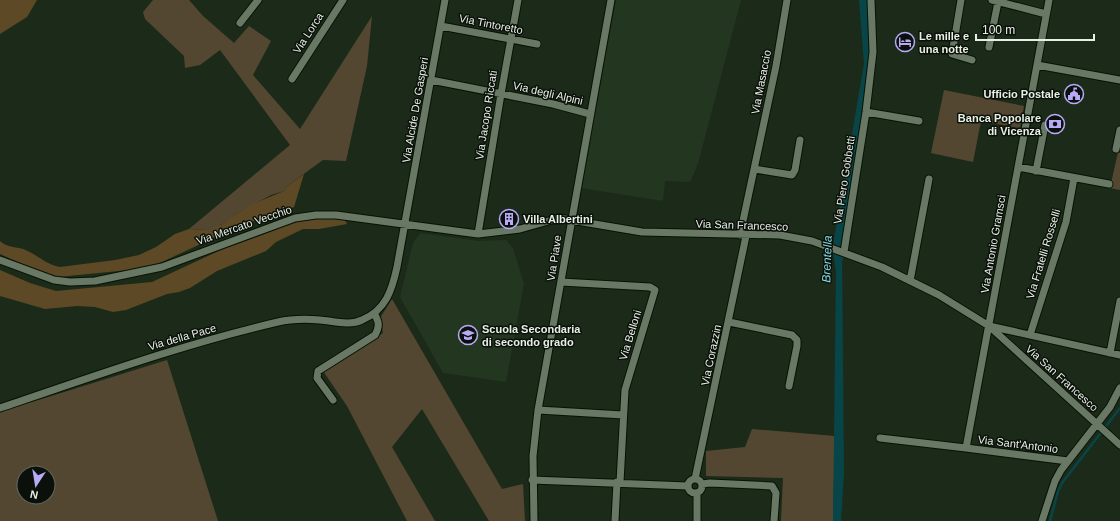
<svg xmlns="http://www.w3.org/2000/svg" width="1120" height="521" font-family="Arial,sans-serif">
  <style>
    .built { fill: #23361f }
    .green { fill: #544731; fill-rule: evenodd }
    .forest { fill: #5d4926 }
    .water { fill: #084548 }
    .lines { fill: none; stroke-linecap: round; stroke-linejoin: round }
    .stream { stroke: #084548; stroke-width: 2.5 }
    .canal { stroke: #084548; stroke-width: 8 }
    .minor-casing { stroke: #061304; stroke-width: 9 }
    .minor { stroke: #687864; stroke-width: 7 }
    .labels { text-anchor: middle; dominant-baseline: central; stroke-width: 3; stroke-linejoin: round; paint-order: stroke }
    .street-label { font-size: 11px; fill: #e7f0e5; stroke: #0b110a }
    .poi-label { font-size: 11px; font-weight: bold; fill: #e7f0e5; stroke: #0b110a; text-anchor: start }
    .water-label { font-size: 12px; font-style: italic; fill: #83dee3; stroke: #0b110a }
  </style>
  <rect width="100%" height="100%" fill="#1c2b19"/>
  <path class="built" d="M616 0H741L698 164 690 182 665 181 663 201 581 188Z
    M420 233 479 241 506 240 513 248 524 284 506 382 443 373 400 297 413 243Z"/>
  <path class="green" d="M153 0H189L203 16 234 43 249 26 271 41 253 75 300 129 372 16 367 66 346 161 323 160 287 186 284 191 271 195 236 214 230 219 216 228 207 230 189 229 290 145 220 50 200 65 185 68 184 56 145 19 143 12Z
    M944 90 1024 106 1020 128 981 121 973 162 931 153Z
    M1118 152 1120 153V190L1110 188Z
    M392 299 502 489 523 484 525 521H489L422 409 392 447 435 521H407L347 406 323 371 383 333 380 318Z
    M167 360 218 521H0V412ZM24 473H48V497H24Z
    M752 429 835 436 833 521H781L783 478 706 476V451L745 447Z"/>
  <path class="forest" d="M0 0H37L27 17 0 34Z
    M304 174 294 207 235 228 149 268 58 277 35 270 0 254V241C6 247 16 247 23 249 37 254 46 265 60 267L115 260 139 255 156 247 175 234 189 229 207 230 221 225 236 214 253 204 284 191 287 186Z
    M312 217 345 220 347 224 319 229H303L276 242 266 251 217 271 190 288 179 292 167 294 126 310 113 312 95 307 77 306 45 309 0 296V270L30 283 56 291 152 282 240 241Z"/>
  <path class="water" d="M833 253 842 256 844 472 841 521H833L836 271Z"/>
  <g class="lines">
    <path class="stream" d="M1050 521 1058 491 1062 483 1120 408"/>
    <path class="canal" d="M839 258 838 240 868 64 863 0"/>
    <g class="minor-casing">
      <path id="minor" d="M961 0 952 54 972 60
        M992 0 1046 14
        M240 23 258 0
        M441 26 537 44
        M989 47 998 2
        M1037 65 1120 80
        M292 79 343 0
        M431 80 553 104 590 114
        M866 112 919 121
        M1116 149 1120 130
        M1018 167 1109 184
        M754 169 792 175 795 170 800 140
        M1036 171 1045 125
        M478 234 501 94 518 0
        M740 235 776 66 787 0
        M844 252 866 112 873 52 871 0
        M0 260 54 280 70 282 95 281 162 267 295 218 316 215H336L478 234 520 229 559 218 642 232 780 235 812 241 882 267 939 295 989 326 1120 445
        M910 281 929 179
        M561 282 650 287 655 290 625 390 620 482
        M729 322 792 335 797 340V346L789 386
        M989 326 1120 355
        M1030 335 1066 222 1074 178
        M1110 353 1120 301
        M333 400 317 378 318 371 375 335C380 326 379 322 374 313
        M0 408C92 377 183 344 278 322 291 319 307 319 320 320 333 321 350 326 362 320 386 310 392 290 397 267L445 0
        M538 410 623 415
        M880 438 966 448 1049 0
        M966 448 1068 461
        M688 486a7 7 0 1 1 14 0a7 7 0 1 1-14 0Z
        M695 479 746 236
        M532 480 688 486
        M702 484 710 483 772 486 776 493 774 521
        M697 493V521
        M534 521 533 456 538 410 611 0
        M615 521 617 482
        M1042 521 1055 481 1061 470 1110 407 1120 388"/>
    </g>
    <use href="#minor" class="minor"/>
  </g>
  <defs>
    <g id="hotel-ring" transform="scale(1)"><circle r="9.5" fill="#0b110a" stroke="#b7abf8" stroke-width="1.5"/><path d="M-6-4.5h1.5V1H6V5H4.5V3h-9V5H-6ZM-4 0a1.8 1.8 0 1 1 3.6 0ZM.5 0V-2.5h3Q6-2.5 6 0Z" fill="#b7abf8"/></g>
    <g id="civic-ring" transform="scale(1)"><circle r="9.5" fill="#0b110a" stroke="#b7abf8" stroke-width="1.5"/><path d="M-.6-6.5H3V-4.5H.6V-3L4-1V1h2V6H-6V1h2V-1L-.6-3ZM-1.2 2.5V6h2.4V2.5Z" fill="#b7abf8"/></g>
    <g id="bank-ring" transform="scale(1)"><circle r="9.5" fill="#0b110a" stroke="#b7abf8" stroke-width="1.5"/><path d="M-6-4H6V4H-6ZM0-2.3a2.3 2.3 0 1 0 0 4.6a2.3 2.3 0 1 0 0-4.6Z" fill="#b7abf8"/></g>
    <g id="building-ring" transform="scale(1)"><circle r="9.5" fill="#0b110a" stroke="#b7abf8" stroke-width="1.5"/><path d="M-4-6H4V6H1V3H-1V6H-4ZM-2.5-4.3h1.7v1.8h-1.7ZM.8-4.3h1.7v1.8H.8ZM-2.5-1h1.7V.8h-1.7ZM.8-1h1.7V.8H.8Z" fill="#b7abf8"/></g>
    <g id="school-ring" transform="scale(1)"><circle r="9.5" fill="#0b110a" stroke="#b7abf8" stroke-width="1.5"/><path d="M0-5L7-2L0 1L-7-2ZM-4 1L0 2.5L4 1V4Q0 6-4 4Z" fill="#b7abf8"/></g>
  </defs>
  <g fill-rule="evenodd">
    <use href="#hotel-ring" x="905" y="42"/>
    <use href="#civic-ring" x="1074" y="94"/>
    <use href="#bank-ring" x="1055" y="124"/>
    <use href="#building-ring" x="509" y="219"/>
    <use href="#school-ring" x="468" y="335"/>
  </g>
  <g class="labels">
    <g class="street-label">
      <text transform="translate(491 24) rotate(11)">Via Tintoretto</text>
      <text transform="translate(308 33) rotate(-57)">Via Lorca</text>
      <text transform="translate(761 82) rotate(-79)">Via Masaccio</text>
      <text transform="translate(548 93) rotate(13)">Via degli Alpini</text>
      <text transform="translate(415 110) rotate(-80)">Via Alcide De Gasperi</text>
      <text transform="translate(486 115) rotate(-81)">Via Jacopo Riccati</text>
      <text transform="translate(844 180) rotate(-81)">Via Piero Gobbetti</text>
      <text transform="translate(244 225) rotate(-19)">Via Mercato Vecchio</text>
      <text transform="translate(742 225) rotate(2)">Via San Francesco</text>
      <text transform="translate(993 244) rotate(-80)">Via Antonio Gramsci</text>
      <text transform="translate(1043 254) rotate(-73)">Via Fratelli Rosselli</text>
      <text transform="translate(554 258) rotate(-81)">Via Piave</text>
      <text transform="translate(630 335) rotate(-73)">Via Belloni</text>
      <text transform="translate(182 337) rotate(-16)">Via della Pace</text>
      <text transform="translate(711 355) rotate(-78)">Via Corazzin</text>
      <text transform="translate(1062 378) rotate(42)">Via San Francesco</text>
      <text transform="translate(1018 444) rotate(7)">Via Sant'Antonio</text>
    </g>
    <g class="poi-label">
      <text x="919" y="36">Le mille e<tspan x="919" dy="13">una notte</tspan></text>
      <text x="1060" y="94" text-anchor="end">Ufficio Postale</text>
      <text x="1041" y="118" text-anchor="end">Banca Popolare<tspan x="1041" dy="13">di Vicenza</tspan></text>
      <text x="523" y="219">Villa Albertini</text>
      <text x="482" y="329">Scuola Secondaria<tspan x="482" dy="13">di secondo grado</tspan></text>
    </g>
    <g class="water-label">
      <text transform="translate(827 259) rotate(-88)">Brentella</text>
    </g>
  </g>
  <g transform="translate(36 485) rotate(192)"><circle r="19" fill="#0b110a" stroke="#636a62"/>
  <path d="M0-3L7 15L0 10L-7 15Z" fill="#b7abf8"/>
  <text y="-6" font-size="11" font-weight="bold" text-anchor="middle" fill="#e7f0e5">N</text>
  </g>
  <path d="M976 34v6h118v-6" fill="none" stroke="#e7f0e5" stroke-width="2"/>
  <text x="982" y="34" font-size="12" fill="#e7f0e5" stroke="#0b110a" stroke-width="3" paint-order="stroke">100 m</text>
</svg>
